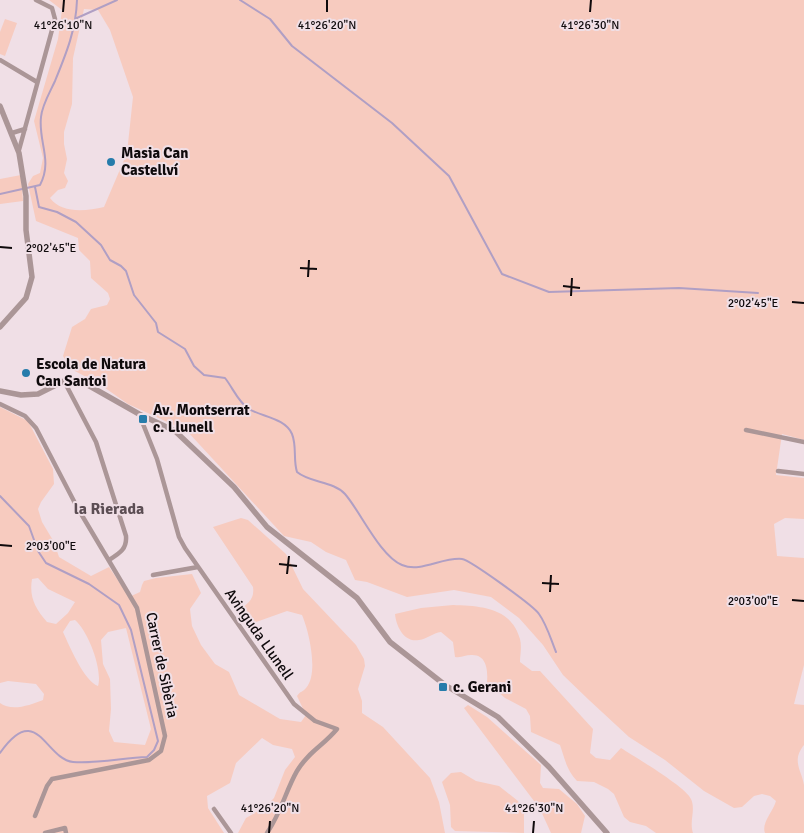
<svg xmlns="http://www.w3.org/2000/svg" width="804" height="833" font-family="Signika,sans-serif">
  <style>
    .green { fill: #f7cbbf; fill-rule: evenodd }
    .lines { fill: none; stroke-linecap: round; stroke-linejoin: round }
    .stream { stroke: #b09fc4; stroke-width: 2 }
    .minor { stroke: #ab9697; stroke-width: 4.5 }
    .tertiary { stroke: #ab9697; stroke-width: 5.5 }
    .ticks { fill: none; stroke: #0f0a0c; stroke-width: 2 }
    .poi-dot { fill: #267cab; stroke: #f0dfe6; stroke-width: 2 }
    .labels { text-anchor: middle; dominant-baseline: central; stroke-width: 4; stroke-linejoin: round; paint-order: stroke }
    .poi-label { font-size: 15px; font-weight: bold; fill: #0f0a0c; stroke: #f0dfe6; text-anchor: start }
    .street-label { font-size: 15px; fill: #0f0a0c; stroke: #f0dfe6 }
    .neighbourhood-label { font-size: 16px; font-weight: bold; fill: #5c4e54; stroke: #f0dfe6 }
    .ticks-label { font-size: 12px; text-anchor: middle; fill: #0f0a0c; stroke: #f0dfe6; stroke-width: 4; stroke-linejoin: round; paint-order: stroke }
  </style>
  <rect width="100%" height="100%" fill="#f0dfe6"/>
  <path class="green" d="M49 0H804V440L782 434 776 475 804 478V519L785 518 774 524 777 556 804 558V665L794 704 804 705V745C791 761 802 771 804 785 804 801 804 817 804 833H765C761 823 773 812 776 801L770 796 762 794 754 796 742 807 734 808 704 791 665 760 629 737 589 700 563 675 543 645 519 618 491 597 454 590 407 597 367 582 355 580 346 560 326 552 311 542 284 536 187 431 128 404 98 383 71 369 63 356 72 327 85 319 91 309 107 305 110 299 108 293 91 278 90 261 79 250 78 238 36 221 28 184 33 176 40 173 43 158 34 121 58 39 62 10ZM84 9 98 10 110 30 133 97 127 153 104 207C86 211 62 214 50 198L58 190 65 188 68 181 64 173 67 159 64 144V132L72 104 73 58Z
    M5 19 17 23 5 56 0 54V32Z
    M21 175 23 201 0 204V179Z
    M0 407 28 421 53 469 54 484 41 502 38 509 42 522 54 542 59 557 91 576 109 567 129 597 140 592 142 585 144 581 156 578 192 574 201 593 190 609 192 626 201 645 215 664 229 672 239 695 280 719 301 722 306 715 297 696C300 691 303 692 306 688 319 674 309 631 302 615L287 611 248 625 238 613C246 603 255 601 253 587L213 527 241 518 248 520 286 554 303 589 356 645 364 659 365 666 358 689 362 701V713L383 727 430 778 439 802 445 833H238L246 818 265 807 274 798 285 770 295 757 292 749 273 745 262 738 236 763 230 783 207 796 208 808 224 833H0V703C12 712 30 705 43 700L44 694 36 684 8 681 0 683ZM38 578 48 589 75 602 68 613 56 624 47 622C35 608 29 597 32 579ZM75 620C88 631 103 670 98 686 84 681 69 645 63 632L70 621ZM126 628 151 729 145 745 114 742 109 731 111 709 110 679 103 664 101 640 108 632Z
    M453 605C480 606 511 607 520 639 522 647 520 655 520 662L532 671H540L593 729 590 753 596 758 610 760 621 748C635 757 686 787 691 799 696 810 689 821 693 833H656L646 826 630 822 624 817 614 794 608 789 594 782 577 781C566 769 565 759 560 745L531 732 530 716 526 709 505 698 487 682C488 671 487 654 471 655 465 655 462 658 455 657L453 642 441 632C433 633 427 639 419 640 404 643 396 626 395 614L421 608Z
    M468 705 487 717 541 765 540 783 543 788 559 789 577 804 585 816 581 833H551L540 809 464 708Z
    M461 772 476 781 499 786 518 801 524 811V833L455 831 451 827 450 805 442 782 451 773Z"/>
  <g class="lines">
    <path class="stream" d="M240 0 270 19 292 46 392 123 449 176 502 274 549 292 679 288 758 293
      M77 18 117 0
      M35 187 39 207 57 212 76 222 101 245 110 260 121 266 126 271 134 295 156 323 158 332 185 349 194 366 204 375 225 378C233 388 238 402 249 409 262 417 285 418 292 434 297 446 293 460 297 472 310 483 333 481 345 494 360 511 380 556 402 565 421 573 442 557 462 559 470 560 534 606 539 614 547 625 551 640 556 652
      M0 194 40 185C53 160 38 142 41 117 42 105 50 92 55 81 66 54 76 30 77 0
      M0 496 29 526 38 551 46 563 89 584 119 605 131 630 158 741 154 750 147 757C123 758 96 764 73 762 45 759 37 700 0 753"/>
    <path class="minor" d="M0 60 37 82
      M12 133 25 129
      M19 150 55 19 52 8 36 0
      M64 381 96 442 126 536C127 549 120 553 109 560
      M0 404 25 416 36 428 77 507 137 608 165 736 161 751 149 760 52 779 47 786 35 816
      M139 414 157 459 179 537 185 548 294 704 315 721 337 729C323 746 309 751 297 771 286 790 281 813 267 833
      M746 430 804 442
      M778 471 804 474
      M153 575 198 567
      M214 809 231 833
      M45 833 65 828 66 833"/>
    <path class="tertiary" d="M0 106 19 153 26 196V230L32 277 26 298 0 327
      M0 391 21 395 38 394 64 381 79 380 139 414 175 431 234 487 267 527 357 598 390 642 445 685 498 717 549 767 607 833"/>
  </g>
  <path class="ticks" d="M63 12 64 0M327 12V0M590 12 591 0M0 247 12 248M300 268 317 269M308 277 309 260M563 286 580 288M571 296 572 278M792 302 804 303M0 545 12 546M279 564 297 566M287 574 289 556M542 583 559 584M550 592 551 575M792 600 804 601M269 833 270 821M533 833 534 821"/>
  <g class="poi-dot">
    <circle cx="111" cy="162" r="5"/>
    <circle cx="26" cy="373" r="5"/>
    <rect x="138" y="414" width="10" height="10" rx="2.5"/>
    <rect x="438" y="682" width="10" height="10" rx="2.5"/>
  </g>
  <g class="labels">
    <g class="poi-label">
      <text x="121" y="153">Masia Can<tspan x="121" dy="17">Castellví</tspan></text>
      <text x="36" y="364">Escola de Natura<tspan x="36" dy="17">Can Santoi</tspan></text>
      <text x="153" y="410">Av. Montserrat<tspan x="153" dy="17">c. Llunell</tspan></text>
      <text x="453" y="687">c. Gerani</text>
    </g>
    <g class="street-label">
      <text transform="translate(259 634) rotate(55)">Avinguda Llunell</text>
      <text transform="translate(162 665) rotate(78)">Carrer de Sibèria</text>
    </g>
    <g class="neighbourhood-label">
      <text x="109" y="509">la Rierada</text>
    </g>
  </g>
  <g class="ticks-label">
    <text x="63" y="29">41°26'10"N</text>
    <text x="327" y="29">41°26'20"N</text>
    <text x="590" y="29">41°26'30"N</text>
    <text x="51" y="252">2°02'45"E</text>
    <text x="753" y="307">2°02'45"E</text>
    <text x="51" y="550">2°03'00"E</text>
    <text x="753" y="605">2°03'00"E</text>
    <text x="270" y="812">41°26'20"N</text>
    <text x="534" y="812">41°26'30"N</text>
  </g>
</svg>
